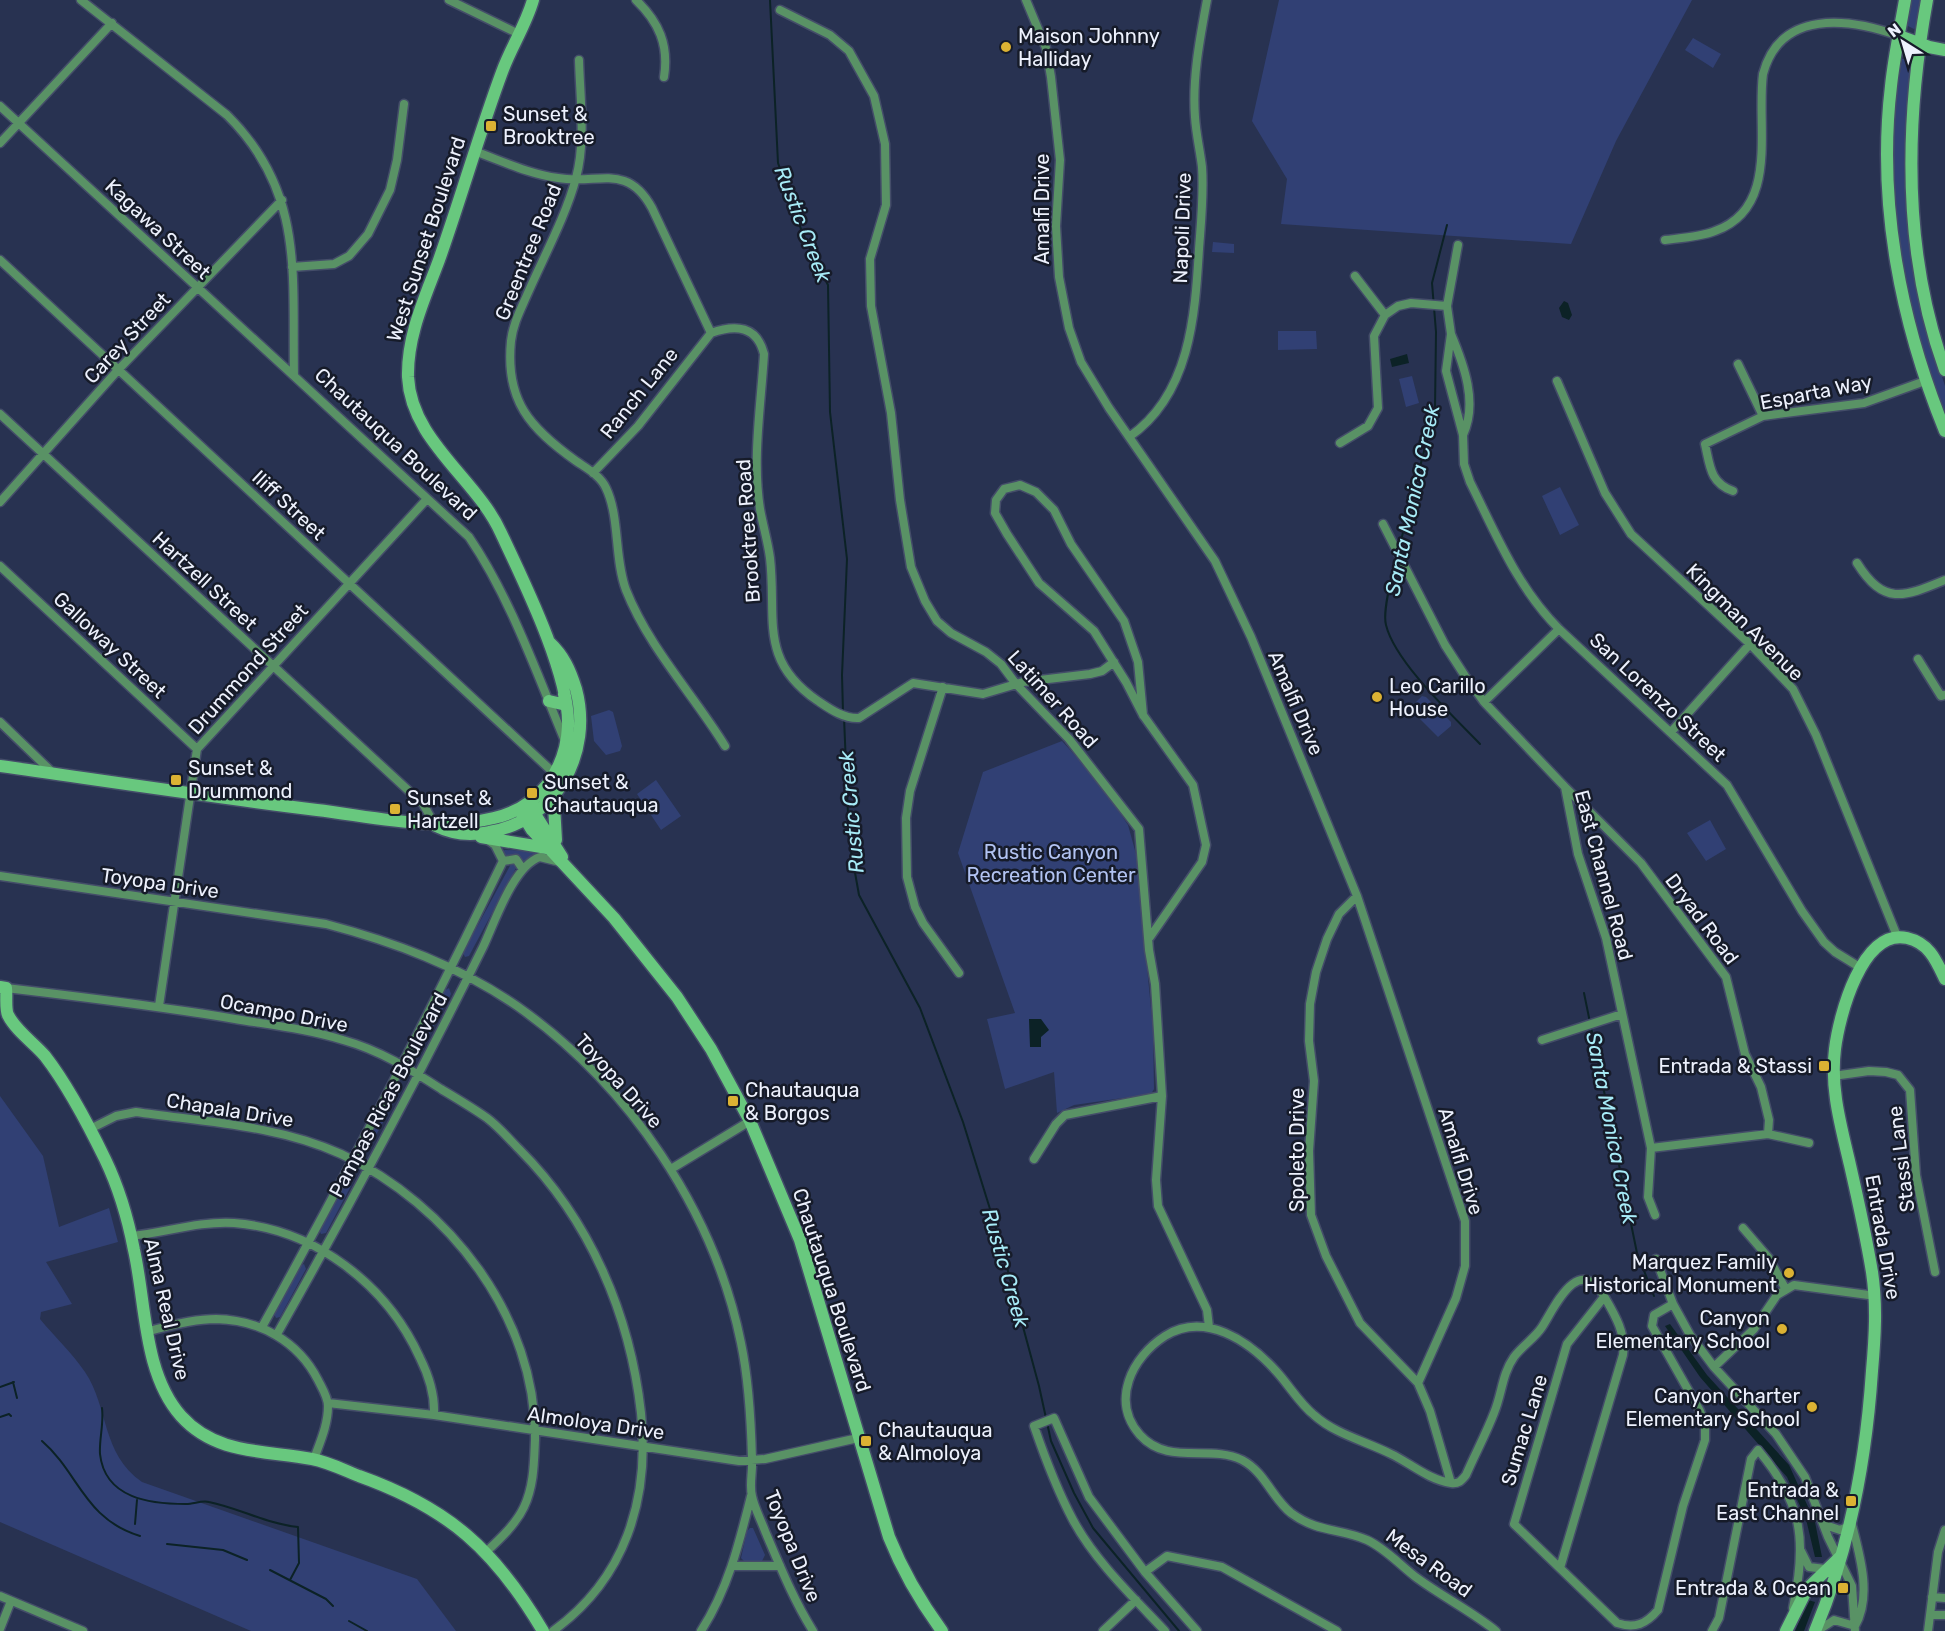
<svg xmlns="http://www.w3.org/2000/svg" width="1945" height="1631" font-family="Rubik,sans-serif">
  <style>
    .green { fill: #314074 }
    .water { fill: #0c2226 }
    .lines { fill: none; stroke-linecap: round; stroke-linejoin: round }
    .stream { stroke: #0c2226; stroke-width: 2 }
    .street-casing { stroke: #444d69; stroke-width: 11 }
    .secondary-casing { stroke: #444d69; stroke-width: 15 }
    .street { stroke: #599265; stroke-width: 8 }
    .secondary { stroke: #68c87e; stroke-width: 12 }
    .poi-dot { fill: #dcb233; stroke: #161b29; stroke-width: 2 }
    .labels { text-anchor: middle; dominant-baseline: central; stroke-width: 5; stroke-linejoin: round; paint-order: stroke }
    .poi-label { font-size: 20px; fill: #edf1fd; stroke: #161b29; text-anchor: start }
    .street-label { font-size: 20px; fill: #edf1fd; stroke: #161b29 }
    .park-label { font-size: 20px; fill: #b2c3f2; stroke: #161b29 }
    .water-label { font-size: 21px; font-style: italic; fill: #a7ebf7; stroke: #161b29 }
  </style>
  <rect width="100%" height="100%" fill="#283251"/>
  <path class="green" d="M1279 0H1692L1616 141 1571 244 1281 224 1287 179 1252 121Z
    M1909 0H1923L1917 27 1914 29 1906 25Z
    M1693 38 1721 54 1713 68 1685 50Z
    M1902 59H1908L1912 65 1906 131V197L1912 246 1932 345 1945 386V423L1914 330 1901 265 1893 182 1894 111Z
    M1213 242 1234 244V253L1212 252Z
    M1278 331H1316L1317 349 1278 350Z
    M1412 376 1419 403 1406 407 1399 379Z
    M1560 487 1579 525 1560 535 1542 496Z
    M1422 696 1426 697 1451 722V726L1438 737 1411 710V707Z
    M609 710 613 712 622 746 620 751 606 755 594 741 591 716Z
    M1062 741 1100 783 1128 825 1136 854 1153 1029 1154 1089 1151 1094 1074 1105 1057 1113 1054 1072 1005 1089 987 1019 1015 1013 958 853 983 772Z
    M656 780 681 816 661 830 637 794Z
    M1710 820 1726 849 1706 861 1687 833Z
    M505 850 534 851 536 854 524 862 514 855 503 857 501 852Z
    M512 862 516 864V868L469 956 465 957 463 953Z
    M449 988 451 994 420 1051H415L414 1048 445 990Z
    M396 1085H398L400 1091 369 1148 364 1149 363 1147Z
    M0 1096 43 1156 59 1227 109 1208 118 1242 46 1262 72 1304 41 1312 40 1319C54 1336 72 1353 85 1372 109 1408 101 1453 142 1482L417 1579 456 1631H251L0 1522Z
    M350 1180 351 1186 326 1233 321 1234 319 1230 345 1182Z
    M304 1264 306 1269 280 1317 276 1318 274 1314 300 1266Z
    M750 1528H753L765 1555 762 1561 745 1562 741 1558 747 1531Z"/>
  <path class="water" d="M1564 301 1568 303 1572 315 1569 320 1562 317 1559 308Z
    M1407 354 1409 363 1392 367 1390 359Z
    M1029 1019H1041L1049 1030 1041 1037V1047H1030Z
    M1670 1324 1707 1375 1789 1465 1815 1522 1822 1557H1815L1806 1519 1787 1477 1700 1377 1665 1326Z
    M1808 1600 1815 1602 1804 1631H1795Z"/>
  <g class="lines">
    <path class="stream" d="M770 0 778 163 802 232 828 285 830 412 847 559 842 675 843 712
      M1399 548 1435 409 1436 332 1432 283 1447 225
      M1397 556C1393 572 1382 610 1386 625 1395 662 1453 716 1480 744
      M844 717 849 839 859 895 920 1008 963 1122 999 1238 1039 1386 1051 1441 1074 1493 1093 1528 1179 1631
      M1584 993 1637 1253 1654 1296
      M13 1382 17 1398
      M0 1387 14 1382
      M102 1408C104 1424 99 1439 100 1454 105 1499 151 1504 186 1504 194 1504 202 1500 209 1502 239 1508 267 1524 298 1527L299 1563 290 1580
      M0 1417 9 1414 11 1416
      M42 1441C79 1473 84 1519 140 1536
      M135 1524 137 1500
      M167 1544 223 1550 247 1560
      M270 1570 326 1599 333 1606
      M349 1621 367 1631"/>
    <g class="street-casing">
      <path id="street" d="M81 0 227 115C305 192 292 275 294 376L469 537C510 597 537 674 565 741
        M449 0 519 34
        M636 0C659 22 669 45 664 77
        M1026 0 1046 48 1051 77 1060 160 1056 226 1059 277 1069 328 1081 362 1109 408 1215 561 1251 637 1357 896 1465 1221V1266L1456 1298 1418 1383 1430 1411 1451 1483
        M780 10 830 35 849 51 874 96 885 144 886 205 870 259 871 306 891 413 900 500 911 567 925 601 937 621 951 633 986 652 1001 664 1016 684 1069 739 1139 829 1149 950 1155 984 1162 1096 1156 1180 1158 1206 1207 1310 1209 1327
        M579 60C580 98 586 141 576 178 566 216 543 258 527 295 520 311 513 324 511 341 505 401 530 428 576 461 586 468 600 475 606 488 620 517 614 558 626 590 649 648 693 694 725 746
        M0 106 294 376
        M0 143 112 23
        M474 151C502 161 529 174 558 178 598 185 627 162 652 208L711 333C736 324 757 326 764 354 761 405 752 459 760 509 763 526 768 542 770 558 777 619 758 660 818 701 830 709 844 719 859 718L913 683 983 694 1023 682 1090 674 1102 671 1114 662
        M1665 240C1681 238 1700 237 1715 231 1780 208 1756 127 1763 74 1780 9 1849 18 1899 36
        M1458 245 1447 306 1451 334 1446 371 1463 435 1464 464 1470 482C1496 534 1517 587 1559 629L1727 785 1802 911 1824 942 1835 952 1861 968
        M0 260 556 775
        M292 267 334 264 349 256 368 234 390 190 397 160 404 104
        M1355 276 1385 315
        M1451 334C1464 365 1478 403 1463 435
        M1738 364 1763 416
        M1557 381 1605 493 1631 534 1750 644 1793 689 1816 735 1897 936
        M0 414 423 804 435 825
        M1129 437C1190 395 1195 316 1199 249 1201 222 1204 194 1202 167 1200 150 1196 134 1195 117 1192 78 1200 38 1207 0
        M1340 443 1368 426 1378 408 1374 336 1385 315 1398 306 1411 303 1447 306
        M593 473 638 426 711 333
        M1733 491C1710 483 1710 466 1705 444L1763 416 1864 403 1925 381
        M0 502 118 370 282 200
        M1383 524 1445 645 1465 676 1484 702 1565 787 1578 854 1606 938 1651 1148 1648 1197 1655 1215
        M1857 563C1884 606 1904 597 1945 580
        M0 566 197 749
        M1918 659 1941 696 1945 695
        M943 687 910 791 906 818 907 877 915 907 923 923 959 973
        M1484 702 1559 629
        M1143 715 1138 662 1124 621 1071 544 1054 510 1036 492 1020 485 1004 489 996 500 995 513 1007 534 1039 583 1094 631 1126 682 1143 715 1193 785 1206 845 1202 862 1150 937
        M0 722 53 773
        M1671 732 1750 644
        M1565 787 1641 863 1726 977 1745 1054 1761 1087 1769 1120 1768 1134
        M488 840 495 845 503 861
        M0 876 326 924C394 942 459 966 517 1006 628 1084 714 1210 741 1343 749 1381 751 1420 752 1459 753 1471 749 1485 752 1496 754 1507 761 1520 765 1531 780 1566 793 1599 813 1631
        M1357 896 1339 914 1327 939 1316 972 1310 1004 1309 1041 1314 1081 1309 1151 1311 1215 1326 1256 1360 1323 1418 1383
        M6 988C83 997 159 1006 235 1019 271 1025 308 1029 343 1040 379 1050 410 1069 441 1089 456 1098 473 1108 487 1118 499 1127 509 1139 519 1149 590 1220 630 1314 641 1413 650 1500 625 1579 553 1631
        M159 1006 197 749 427 499
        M1542 1040 1622 1014
        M1833 1076 1869 1071 1886 1072 1898 1075 1910 1090 1916 1175 1935 1272
        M90 1129 116 1116 136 1112C205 1122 277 1125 341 1154 448 1204 537 1317 535 1440 534 1462 534 1486 524 1507 516 1524 500 1539 486 1552
        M1651 1148 1768 1134 1809 1143
        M1034 1159 1056 1124 1065 1115 1162 1096
        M671 1169 750 1121
        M1743 1228 1768 1257 1785 1288
        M130 1236C166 1233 196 1221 234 1223 315 1229 387 1285 420 1358 429 1376 435 1394 434 1415
        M1656 1259 1673 1304 1690 1335 1714 1367 1776 1434 1805 1477 1828 1537 1852 1586 1855 1631
        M1604 1297 1567 1344 1514 1524 1617 1623C1635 1629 1646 1624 1658 1610L1683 1506 1705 1440V1425L1700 1411 1652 1326 1654 1315 1673 1304
        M262 1327C347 1174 427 1019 503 861L516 859 522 868
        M148 1331C170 1326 193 1319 216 1319 260 1320 298 1341 318 1380 322 1388 328 1397 328 1406 328 1425 320 1442 314 1459
        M277 1334C349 1207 418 1078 483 947 495 922 513 866 540 857L560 862
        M1714 1367 1754 1329 1777 1295 1794 1285 1876 1296
        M328 1403 434 1415 739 1461 765 1459 858 1438
        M1801 1551 1809 1567 1825 1569
        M733 1566H780
        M1145 1572 1167 1556 1222 1567 1337 1631
        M0 1596 83 1631
        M1932 1597 1945 1598
        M1930 1615H1945
        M0 1629 11 1601
        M701 1631C728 1589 739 1544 751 1496
        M1103 1631 1136 1600
        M1165 1631C1133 1597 1095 1561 1073 1520 1057 1490 1045 1458 1034 1426L1054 1418 1089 1497 1145 1572 1197 1631
        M1496 1631C1471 1611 1443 1597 1417 1578 1401 1566 1385 1548 1367 1540 1340 1528 1318 1533 1291 1513 1272 1498 1265 1472 1242 1460 1209 1444 1168 1466 1140 1435 1110 1401 1132 1357 1165 1336 1205 1311 1249 1341 1276 1371 1289 1385 1299 1403 1314 1415 1335 1434 1365 1441 1391 1454 1410 1463 1429 1480 1451 1483 1459 1484 1461 1481 1466 1475 1475 1454 1486 1434 1494 1413 1502 1394 1502 1374 1514 1357 1522 1346 1535 1338 1542 1327 1555 1307 1578 1253 1604 1296 1615 1315 1626 1333 1623 1355L1560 1568
        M1712 1631 1719 1618 1751 1459 1758 1450C1803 1503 1807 1541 1793 1608
        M1817 1631 1834 1620 1855 1626C1872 1596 1860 1556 1852 1525L1840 1530 1825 1525
        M1928 1631 1938 1552 1945 1530"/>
    </g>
    <g class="secondary-casing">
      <path id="secondary" d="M1905 0C1900 29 1894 57 1891 86 1877 204 1901 323 1945 431
        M1927 0C1905 122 1902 251 1945 370
        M1899 36 1929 47 1945 50
        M549 701 562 704 565 700 564 694
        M0 766C106 781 211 797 317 810 375 817 436 832 494 818 538 808 566 771 568 726 570 675 524 582 501 533 477 479 411 441 408 377 407 335 425 298 439 260 461 198 479 134 502 72 511 47 526 25 533 0
        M531 808 562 857
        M519 809 532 830 614 918 677 997 711 1049 750 1121 800 1240 889 1537C903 1572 920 1601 942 1631
        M436 826C454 835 470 836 489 832 557 821 593 752 576 689 570 670 564 656 549 642
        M481 837 547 848
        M556 840 554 805 556 794
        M0 987 6 988C7 996 5 1009 8 1015 16 1031 34 1043 45 1056 69 1087 88 1124 105 1159 119 1188 128 1219 134 1250 146 1303 143 1373 181 1416 216 1455 264 1450 312 1459 328 1462 344 1470 359 1476 449 1508 495 1550 543 1631
        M1786 1631 1807 1589 1840 1557
        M1815 1631C1850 1548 1866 1461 1872 1371 1875 1337 1877 1305 1872 1272 1866 1236 1858 1200 1850 1165 1841 1126 1830 1089 1835 1049 1839 1016 1862 928 1907 938 1929 943 1936 960 1945 979"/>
    </g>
    <use href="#street" class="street"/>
    <use href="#secondary" class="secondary"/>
  </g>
  <g class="poi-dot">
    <circle cx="1006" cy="47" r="6"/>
    <rect x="485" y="120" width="12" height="12" rx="3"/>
    <circle cx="1377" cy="697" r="6"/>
    <rect x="170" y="774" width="12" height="12" rx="3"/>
    <rect x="526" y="787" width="12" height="12" rx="3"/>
    <rect x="389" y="803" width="12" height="12" rx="3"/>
    <rect x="1818" y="1060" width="12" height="12" rx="3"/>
    <rect x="727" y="1095" width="12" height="12" rx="3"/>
    <circle cx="1789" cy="1273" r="6"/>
    <circle cx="1782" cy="1329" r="6"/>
    <circle cx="1812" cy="1407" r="6"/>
    <rect x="860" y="1435" width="12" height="12" rx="3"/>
    <rect x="1845" y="1495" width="12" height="12" rx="3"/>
    <rect x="1837" y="1582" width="12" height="12" rx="3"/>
  </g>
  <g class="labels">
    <g class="poi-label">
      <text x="1018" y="36">Maison Johnny<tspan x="1018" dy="23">Halliday</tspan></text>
      <text x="503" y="114">Sunset &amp;<tspan x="503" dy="23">Brooktree</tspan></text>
      <text x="1389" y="686">Leo Carillo<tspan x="1389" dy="23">House</tspan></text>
      <text x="188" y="768">Sunset &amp;<tspan x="188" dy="23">Drummond</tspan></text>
      <text x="544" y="782">Sunset &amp;<tspan x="544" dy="23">Chautauqua</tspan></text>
      <text x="407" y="798">Sunset &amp;<tspan x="407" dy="23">Hartzell</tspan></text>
      <text x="1812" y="1066" text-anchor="end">Entrada &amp; Stassi</text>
      <text x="745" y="1090">Chautauqua<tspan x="745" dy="23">&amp; Borgos</tspan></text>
      <text x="1777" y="1262" text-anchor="end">Marquez Family<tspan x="1777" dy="23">Historical Monument</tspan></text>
      <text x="1770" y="1318" text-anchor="end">Canyon<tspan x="1770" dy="23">Elementary School</tspan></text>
      <text x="1800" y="1396" text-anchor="end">Canyon Charter<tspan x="1800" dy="23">Elementary School</tspan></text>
      <text x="878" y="1430">Chautauqua<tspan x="878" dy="23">&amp; Almoloya</tspan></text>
      <text x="1839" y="1490" text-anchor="end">Entrada &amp;<tspan x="1839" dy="23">East Channel</tspan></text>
      <text x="1831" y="1588" text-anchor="end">Entrada &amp; Ocean</text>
    </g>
    <g class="street-label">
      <text transform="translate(1042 209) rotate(-90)">Amalfi Drive</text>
      <text transform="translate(1182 228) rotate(-88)">Napoli Drive</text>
      <text transform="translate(158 229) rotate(43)">Kagawa Street</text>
      <text transform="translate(426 239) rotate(-72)">West Sunset Boulevard</text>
      <text transform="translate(528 252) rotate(-68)">Greentree Road</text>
      <text transform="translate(127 338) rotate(-47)">Carey Street</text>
      <text transform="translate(1816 392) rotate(-11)">Esparta Way</text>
      <text transform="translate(639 393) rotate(-51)">Ranch Lane</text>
      <text transform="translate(396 444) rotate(43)">Chautauqua Boulevard</text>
      <text transform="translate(289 505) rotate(43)">Iliff Street</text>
      <text transform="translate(748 531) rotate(-94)">Brooktree Road</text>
      <text transform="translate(205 581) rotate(43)">Hartzell Street</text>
      <text transform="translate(1745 622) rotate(45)">Kingman Avenue</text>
      <text transform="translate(110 645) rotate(43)">Galloway Street</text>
      <text transform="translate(248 669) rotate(-48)">Drummond Street</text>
      <text transform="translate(1658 697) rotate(43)">San Lorenzo Street</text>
      <text transform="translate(1053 699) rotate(48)">Latimer Road</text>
      <text transform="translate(1296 703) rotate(67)">Amalfi Drive</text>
      <text transform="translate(1604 875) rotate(75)">East Channel Road</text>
      <text transform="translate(160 883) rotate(8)">Toyopa Drive</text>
      <text transform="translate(1702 919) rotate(53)">Dryad Road</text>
      <text transform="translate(284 1013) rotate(11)">Ocampo Drive</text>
      <text transform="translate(619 1081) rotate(48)">Toyopa Drive</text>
      <text transform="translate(388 1095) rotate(-62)">Pampas Ricas Boulevard</text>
      <text transform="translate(230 1110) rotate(9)">Chapala Drive</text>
      <text transform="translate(1297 1150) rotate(-90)">Spoleto Drive</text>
      <text transform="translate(1901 1159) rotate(-97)">Stassi Lane</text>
      <text transform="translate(1461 1161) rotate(73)">Amalfi Drive</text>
      <text transform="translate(1883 1237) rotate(80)">Entrada Drive</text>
      <text transform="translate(832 1290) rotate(72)">Chautauqua Boulevard</text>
      <text transform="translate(167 1309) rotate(77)">Alma Real Drive</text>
      <text transform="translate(596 1423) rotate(8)">Almoloya Drive</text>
      <text transform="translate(1524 1430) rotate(-73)">Sumac Lane</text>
      <text transform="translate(793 1546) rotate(68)">Toyopa Drive</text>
      <text transform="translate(1429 1563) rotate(36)">Mesa Road</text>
    </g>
    <g class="park-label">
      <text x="1051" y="852">Rustic Canyon<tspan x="1051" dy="23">Recreation Center</tspan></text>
    </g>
    <g class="water-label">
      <text transform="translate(803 224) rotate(69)">Rustic Creek</text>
      <text transform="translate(1412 500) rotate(-78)">Santa Monica Creek</text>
      <text transform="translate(851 812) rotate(-95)">Rustic Creek</text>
      <text transform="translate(1612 1128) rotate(79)">Santa Monica Creek</text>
      <text transform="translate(1006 1268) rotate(74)">Rustic Creek</text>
    </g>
  </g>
  <g transform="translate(1903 42) rotate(323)" stroke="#161b29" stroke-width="4.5" paint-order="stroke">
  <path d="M0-4.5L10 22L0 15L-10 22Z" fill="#edf1fd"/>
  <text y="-9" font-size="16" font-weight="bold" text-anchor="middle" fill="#edf1fd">N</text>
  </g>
</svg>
